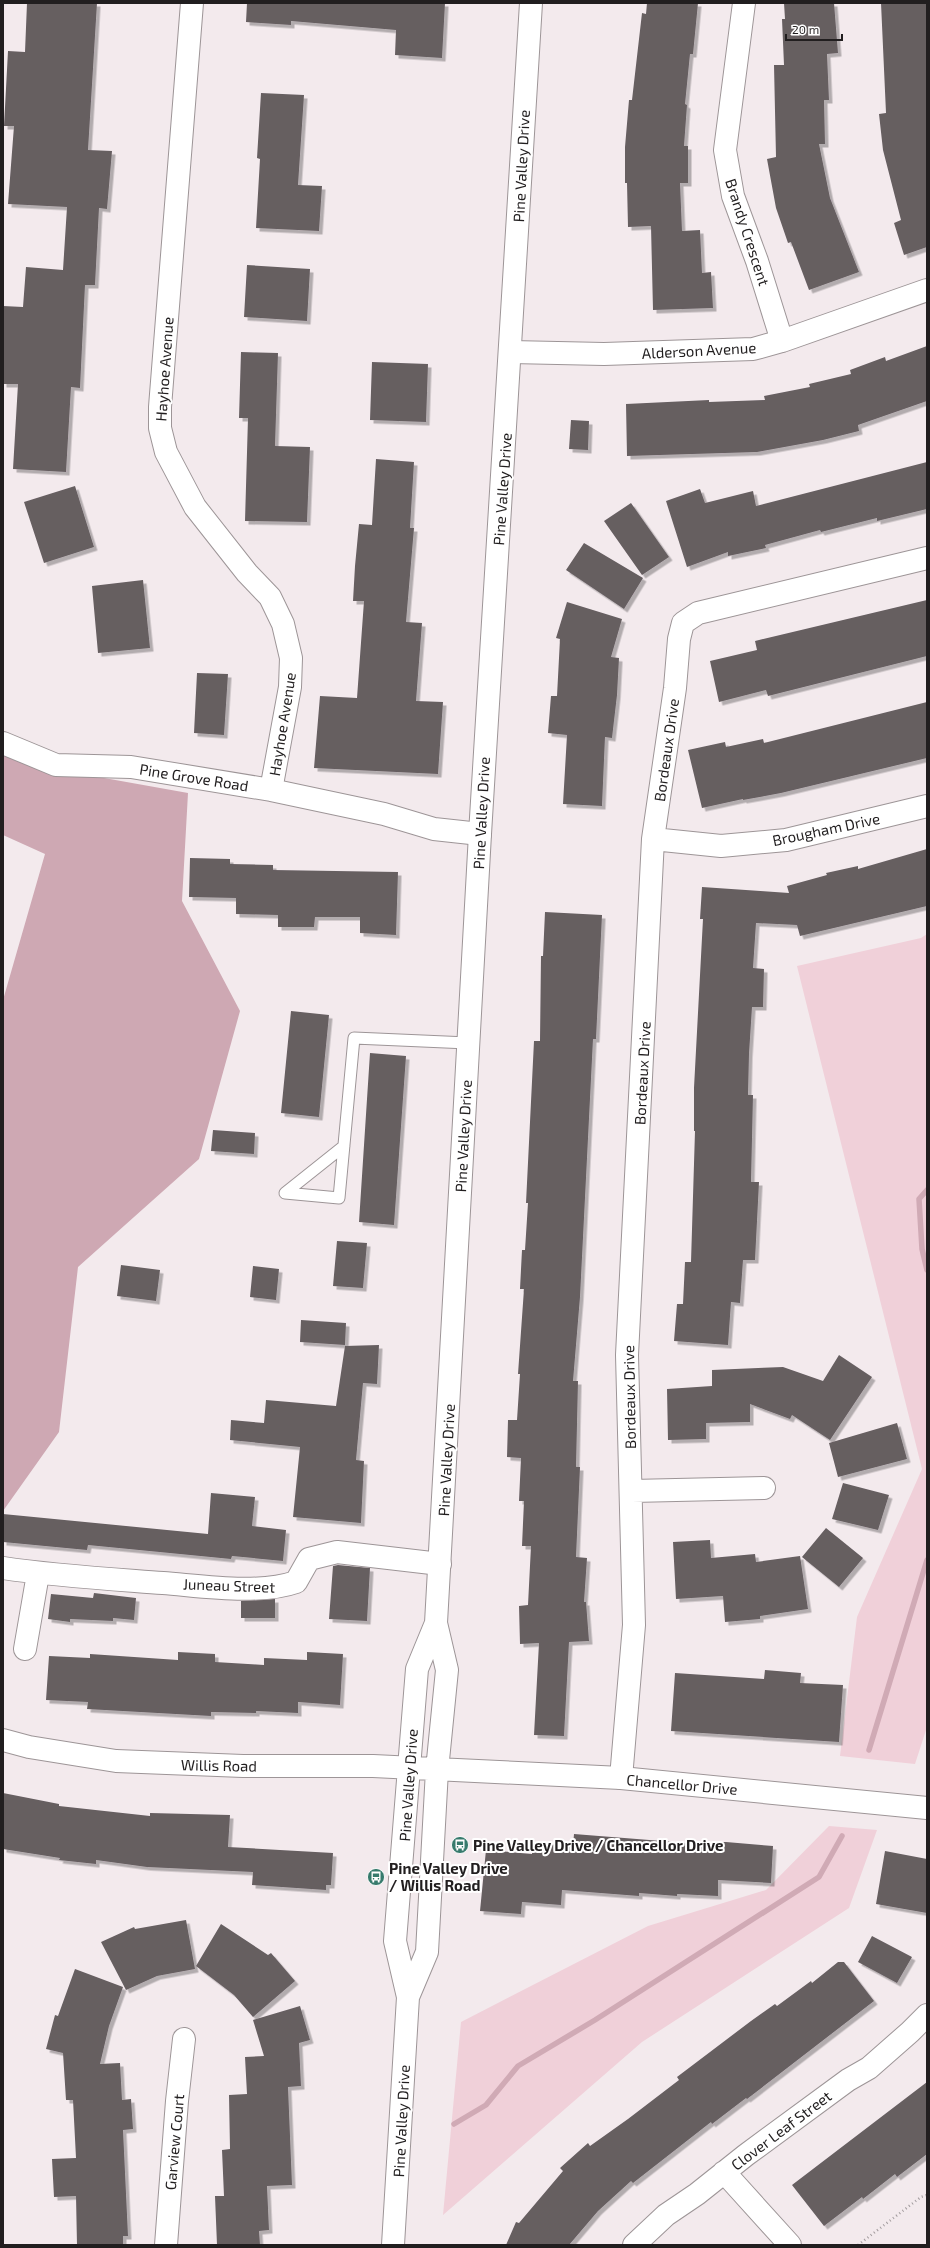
<svg xmlns="http://www.w3.org/2000/svg" width="930" height="2248" font-family="'Exo 2',sans-serif">
  <style>
    .green { fill: #f0d0d9 }
    .forest { fill: #cea8b3 }
    .lines { fill: none; stroke-linecap: round; stroke-linejoin: round }
    .stream { stroke: #d0aab5; stroke-width: 5.5 }
    .building { fill: #665e61; filter: url(#shadow) }
    .lane-casing { stroke: #9d9597; stroke-width: 13 }
    .street-casing { stroke: #9d9597; stroke-width: 24 }
    .secondary-casing { stroke: #9d9597; stroke-width: 24 }
    .path { stroke: #a29c9e; stroke-width: 2.5; stroke-dasharray: 1 3; stroke-linecap: butt }
    .lane { stroke: #fff; stroke-width: 11 }
    .street { stroke: #fff; stroke-width: 22 }
    .secondary { stroke: #fff; stroke-width: 22 }
    .labels { text-anchor: middle; dominant-baseline: central; stroke-width: 4; stroke-linejoin: round; paint-order: stroke }
    .street-label { font-size: 15px; fill: #211e1f; stroke: #fff }
    .poi-label { font-size: 15px; font-weight: bold; fill: #211e1f; stroke: #fff; text-anchor: start }
  </style>
  <defs>
    <filter id="shadow"><feDropShadow dx="3.5" dy="3.5" stdDeviation="0" flood-color="#0004"/></filter>
  </defs>
  <rect width="100%" height="100%" fill="#f3eaed"/>
  <path class="green" d="M927 934V1727L915 1764 840 1756 857 1617 922 1469 797 966 921 938Z
    M829 1826 877 1830 849 1908 642 2042 443 2215 461 2022 648 1926 766 1890Z"/>
  <path class="forest" d="M3 745 37 766 188 793 182 901 240 1011 199 1159 78 1267 59 1432 3 1511V1000L45 854 3 835Z"/>
  <g class="lines">
    <path class="stream" d="M927 1190 919 1199 922 1249 927 1270
      M869 1750 927 1560
      M454 2124 486 2105 518 2066 595 2020 819 1877 842 1836"/>
  </g>
  <path class="building" d="M27 3H97L88 150 112 151 107 209 99 208 95 285H85L80 388 71 387 66 472 13 469 18 384H3V306L23 307 26 267 63 270 67 207 8 204 14 126H4L8 51 25 52Z
    M247 3H445L442 58 395 55 396 30 291 21V25L246 22Z
    M647 3H698L693 54H690L685 104 687 105 684 146H688V183H680L682 231 700 230 702 273 711 272 713 308 653 310 651 226 628 227 627 183H625V147L629 100H632L642 13 646 14Z
    M784 3H834L838 53 827 54 829 100H824L825 144H819L830 198 859 272 809 290 791 242 788 243 776 208 767 159 776 157 774 65H784L782 19H785Z
    M881 3H927V247L904 255 894 223 901 220 883 150 879 114 886 113Z
    M261 93 304 95 298 185 322 186 319 231 256 228 260 159 257 158Z
    M247 265 310 269 307 321 244 317Z
    M927 346V401L858 425 859 431 823 440 757 452 627 456 626 404 709 400V402L765 400 764 396 810 387 809 384 851 374 850 370 885 357 886 361Z
    M241 352 278 353 275 446 310 447 307 522 245 521 248 418H239Z
    M372 362 428 364 426 422 370 420Z
    M571 420 589 421 588 450 569 449Z
    M376 459 414 462 410 528H414L406 622 422 623 416 701 443 702 438 774 314 768 320 696 357 698 364 601H353L355 566 359 524 372 525Z
    M927 462V509L877 521V518L821 532 820 530 765 545 766 548 728 556V552L687 567 666 501 700 489 705 503 753 491 756 506Z
    M75 486 94 547 44 563 24 502Z
    M631 503 669 557 642 575 604 521Z
    M584 543 643 578 624 609 566 570Z
    M143 580 150 648 98 653 92 586Z
    M927 600V656L768 696 766 690 719 702 710 661 757 650 755 641Z
    M567 602 622 619 611 657 619 658 617 695 612 738 605 737 602 806 563 804 567 735 548 733 551 696H557L560 639 556 638Z
    M197 673 228 674 224 735 194 733Z
    M927 702V758L781 793 743 800V799L702 808 688 750 725 742 726 747 763 739 764 743Z
    M927 849V906L800 936 797 925 756 923 753 968 764 969 763 1007H752L749 1054 748 1095H753L751 1182H759L755 1260H743L740 1303 731 1302 728 1345 674 1341 677 1304H683L685 1262H691L695 1131H694V1088L703 919H700L702 887 789 893 787 886 827 875 826 873 858 866V869Z
    M190 858 230 859V864L273 865V870L398 872 396 935 360 933V917H315L314 927H278V915L236 914V898L189 897Z
    M545 912 602 915 596 1039H593L580 1297 573 1381H578L576 1467H580L576 1557 587 1558 584 1602H586L589 1641 569 1642 564 1736 534 1735 539 1643 520 1644 519 1606 528 1605 531 1546H522L524 1501H519L521 1458 507 1457 508 1420H517L520 1374H518L524 1289H520L522 1250H525L528 1203H526L534 1041H540L541 956H543Z
    M291 1011 329 1015 319 1117 281 1113Z
    M370 1053 406 1056 394 1225 359 1222Z
    M213 1130 255 1133 254 1154 211 1151Z
    M337 1241 367 1243 363 1288 333 1286Z
    M121 1265 160 1270 156 1301 117 1296Z
    M253 1266 279 1269 276 1300 250 1297Z
    M301 1320 346 1323 345 1345 300 1342Z
    M379 1345 377 1384 363 1383 356 1460 364 1461 361 1523 293 1517 300 1447 230 1440 231 1420 264 1423 266 1400 336 1406 345 1346Z
    M839 1355 872 1377 830 1440 792 1415 790 1419 750 1404V1422L706 1423V1439L668 1440 667 1389 712 1386V1370L783 1367 823 1381Z
    M897 1423 907 1459 838 1477 829 1443Z
    M843 1483 889 1495 878 1530 832 1519Z
    M211 1493 255 1497 252 1526 286 1530 283 1561 232 1556 231 1559 88 1545 87 1550 3 1542V1514L208 1534Z
    M826 1528 863 1558 839 1587 802 1557Z
    M710 1540 711 1558 755 1554 756 1562 800 1556 808 1609 760 1616V1619L725 1622 723 1596 676 1599 673 1542Z
    M338 1565 370 1568 367 1621 329 1619 333 1566Z
    M94 1593 136 1598 134 1620 113 1618V1621L70 1619V1622L48 1619 51 1594 93 1598Z
    M275 1599V1618H241V1601Z
    M178 1652 215 1654V1662L264 1665V1658L307 1660V1652L343 1654 340 1705 298 1702V1713L256 1711V1713L211 1712V1716L87 1709 88 1702 46 1700 49 1656 90 1658V1654L178 1660Z
    M765 1670 801 1673 800 1683 843 1685 839 1742 671 1731 675 1673 764 1679Z
    M3 1793 59 1804V1806L150 1816V1813L230 1815 228 1847 333 1853 331 1885H326V1890L252 1885 253 1872 147 1867 96 1860V1864L59 1860 60 1858 3 1849Z
    M574 1834 687 1843 726 1842 773 1846 771 1883 718 1880V1896L677 1894V1896L639 1893V1896L562 1890 561 1905 522 1902 521 1914 480 1911 486 1850 532 1854V1843L573 1846Z
    M885 1851 927 1859V1913L876 1904Z
    M186 1920 195 1969 157 1976 126 1990 101 1942 134 1927 135 1929Z
    M221 1924 268 1955 271 1953 295 1981 253 2017 234 1995 196 1966Z
    M872 1936 912 1957 897 1983 858 1962Z
    M838 1962H844L874 2001 747 2099 746 2098 712 2124 711 2122 633 2183 631 2181 598 2211 569 2245H506L516 2222 519 2223 563 2171 560 2168 588 2143 590 2146 628 2119 679 2080 677 2077 751 2021 775 2004 777 2006 811 1981 812 1983Z
    M75 1969 123 1987 109 2026 100 2064 120 2063 122 2100 131 2099 133 2129 123 2130 128 2236H123V2245H77L76 2196 54 2197 52 2159 76 2158 73 2100H66L63 2053 46 2049 55 2015 58 2016Z
    M300 2006 310 2040 299 2043 301 2086 288 2087 292 2185 267 2186 269 2230 259 2231 260 2245H217L215 2196H224L222 2150 230 2149 229 2095 247 2094 245 2057 264 2056 253 2020Z
    M927 2082V2154L897 2177 895 2174 863 2199 862 2197 824 2226 792 2185Z"/>
  <g class="lines">
    <g class="lane-casing">
      <path id="lane" d="M344 1146 285 1193 339 1198 354 1038 468 1043"/>
    </g>
    <g class="street-casing">
      <path id="street" d="M192 3 160 407V428L166 452 195 507 247 573 270 597 283 624 291 658 290 687 271 790
        M744 3 725 150 733 196 757 261 782 341
        M511 352 604 354 753 349 782 341 927 290
        M3 743 56 765 131 767 271 790 384 814 434 829 480 834
        M653 839 721 846 786 840 927 806
        M632 1491 764 1488
        M3 1568C56 1576 110 1579 163 1583 202 1586 259 1595 296 1582L309 1559 337 1552 440 1564
        M25 1649 38 1574
        M621 1778 634 1625 627 1355 653 839 675 688 679 639 683 623 698 613 927 558
        M724 2172 790 2245
        M166 2245 177 2101 184 2039
        M634 2245 666 2215 697 2194 746 2155 848 2080 869 2068 910 2032 927 2015"/>
    </g>
    <g class="secondary-casing">
      <path id="secondary" d="M3 1740 29 1747 116 1761 243 1766H373L621 1778 927 1808
        M408 1997 427 1952 437 1770 447 1670 436 1623 480 834 531 3
        M393 2245 408 1997 395 1941 417 1669 436 1623"/>
    </g>
    <path class="path" d="M858 2245 921 2197 927 2195"/>
    <use href="#lane" class="lane"/>
    <use href="#street" class="street"/>
    <use href="#secondary" class="secondary"/>
  </g>
  <defs>
    <g id="bus-disc" transform="scale(0.9)"><circle r="9.5" fill="#367a6c" stroke="#fff"/><path d="M-5-6H5V4H4V6H2V4H-2V6H-4V4H-5ZM-3.5-4V0h7V-4ZM-3.5 1.2v1.5H-2V1.2ZM2 1.2v1.5H3.5V1.2Z" fill="#fff"/></g>
  </defs>
  <g fill-rule="evenodd">
    <use href="#bus-disc" x="460" y="1845"/>
    <use href="#bus-disc" x="376" y="1877"/>
  </g>
  <g class="labels">
    <g class="street-label">
      <text transform="translate(521 166) rotate(-87)">Pine Valley Drive</text>
      <text transform="translate(748 232) rotate(72)">Brandy Crescent</text>
      <text transform="translate(699 350) rotate(-3)">Alderson Avenue</text>
      <text transform="translate(164 369) rotate(-86)">Hayhoe Avenue</text>
      <text transform="translate(502 489) rotate(-86)">Pine Valley Drive</text>
      <text transform="translate(282 724) rotate(-81)">Hayhoe Avenue</text>
      <text transform="translate(666 750) rotate(-82)">Bordeaux Drive</text>
      <text transform="translate(194 777) rotate(9)">Pine Grove Road</text>
      <text transform="translate(481 813) rotate(-87)">Pine Valley Drive</text>
      <text transform="translate(826 829) rotate(-12)">Brougham Drive</text>
      <text transform="translate(642 1073) rotate(-87)">Bordeaux Drive</text>
      <text transform="translate(463 1136) rotate(-87)">Pine Valley Drive</text>
      <text transform="translate(629 1397) rotate(-91)">Bordeaux Drive</text>
      <text transform="translate(446 1460) rotate(-87)">Pine Valley Drive</text>
      <text transform="translate(229 1585) rotate(2)">Juneau Street</text>
      <text transform="translate(219 1765) rotate(1)">Willis Road</text>
      <text transform="translate(682 1784) rotate(5)">Chancellor Drive</text>
      <text transform="translate(408 1785) rotate(-86)">Pine Valley Drive</text>
      <text transform="translate(401 2121) rotate(-87)">Pine Valley Drive</text>
      <text transform="translate(781 2130) rotate(-37)">Clover Leaf Street</text>
      <text transform="translate(174 2142) rotate(-85)">Garview Court</text>
    </g>
    <g class="poi-label">
      <text x="473" y="1845">Pine Valley Drive / Chancellor Drive</text>
      <text x="389" y="1868">Pine Valley Drive<tspan x="389" dy="17">/ Willis Road</tspan></text>
    </g>
  </g>
  <rect width="930" height="2248" fill="none" stroke="#211e1f" stroke-width="8"/>
  <path d="M786 34v6h56v-6" fill="none" stroke="#211e1f" stroke-width="2"/>
  <text x="792" y="34" font-size="12" fill="#211e1f" stroke="#ffffff" stroke-width="3" paint-order="stroke">20 m</text>
</svg>
